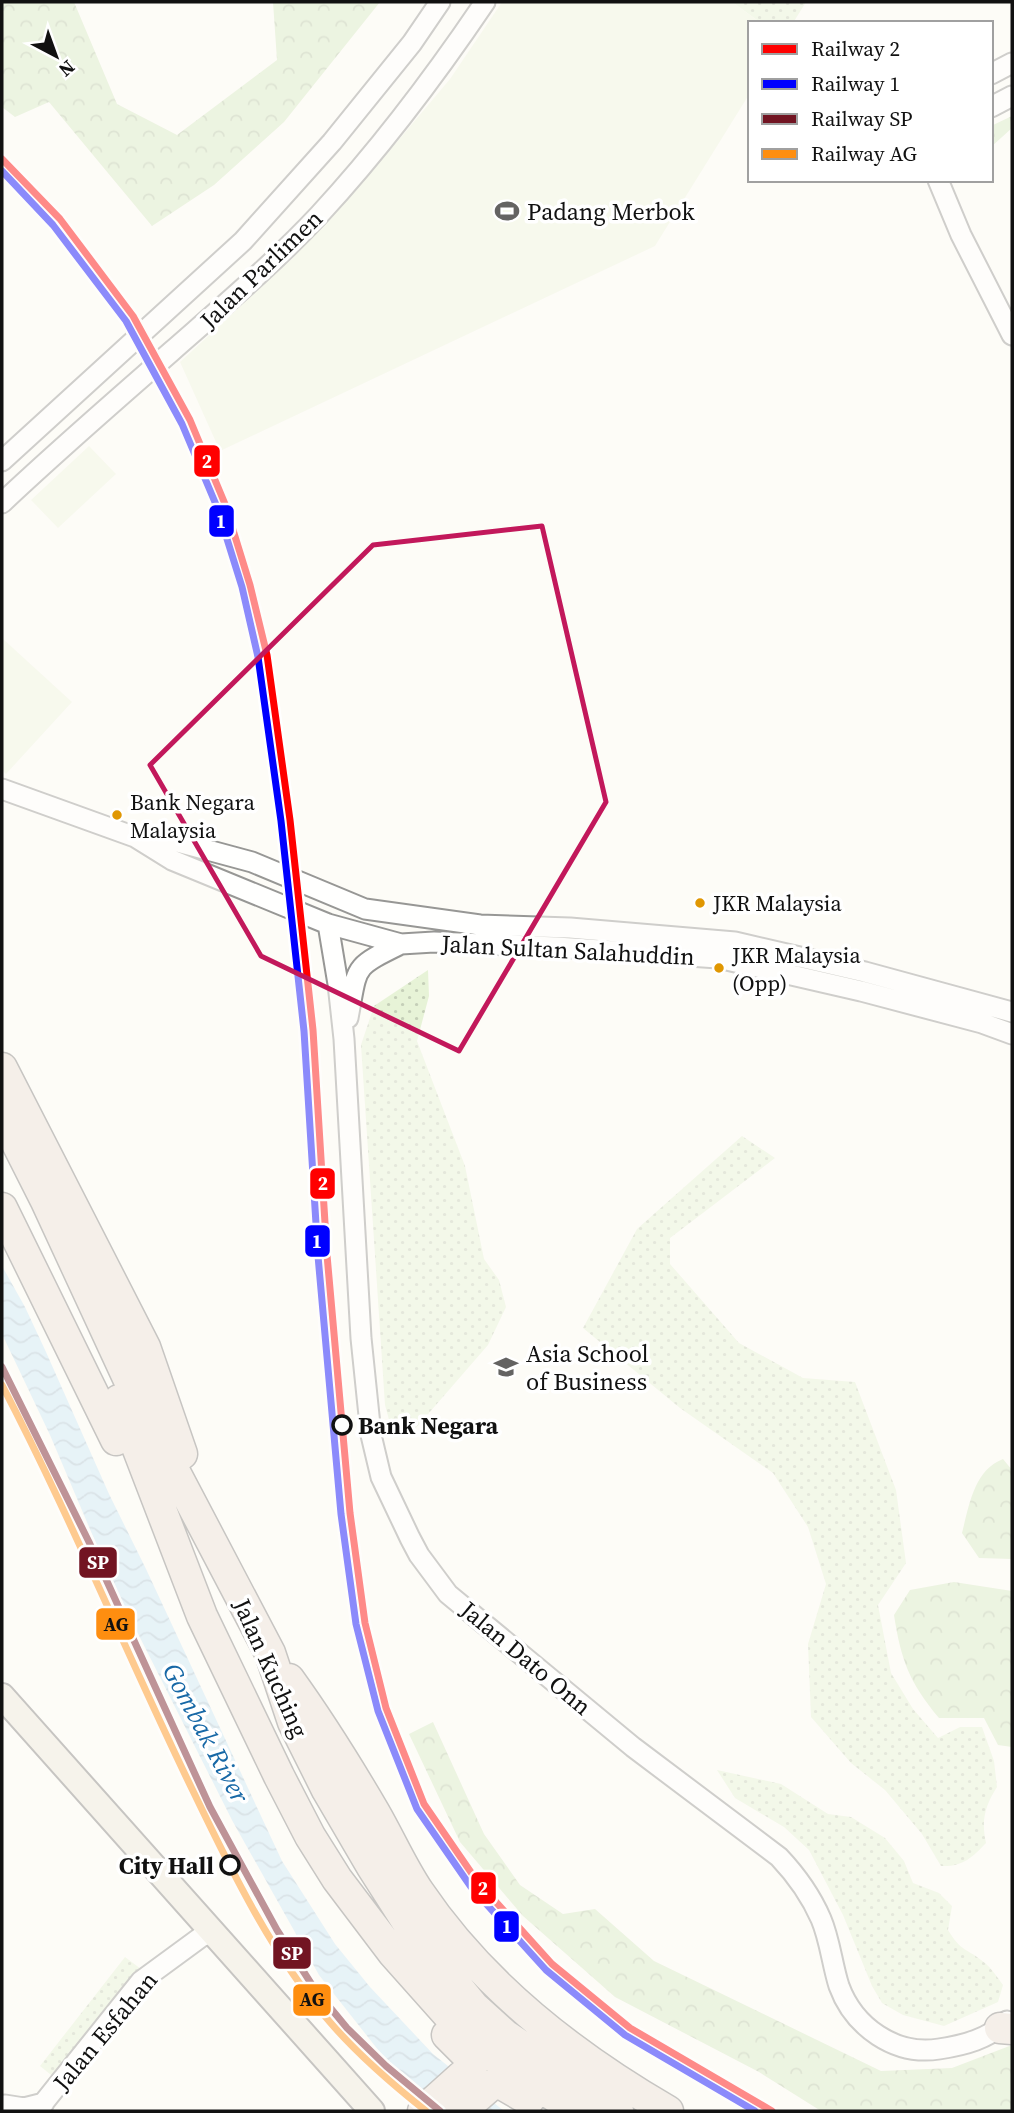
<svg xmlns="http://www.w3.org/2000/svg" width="1014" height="2113" font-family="'Source Serif 4',serif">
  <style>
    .grass { fill: url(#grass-dots) }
    .forest { fill: url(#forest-crowns) }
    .pitch { fill: #f0f6e1 }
    .water { fill: url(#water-waves) }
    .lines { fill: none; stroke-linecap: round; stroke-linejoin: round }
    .minor-casing { stroke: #979795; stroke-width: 23 }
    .major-casing { stroke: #858482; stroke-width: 28 }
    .highway-casing { stroke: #858482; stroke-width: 33 }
    .minor { stroke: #fffffe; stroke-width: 19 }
    .major { stroke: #ede9dc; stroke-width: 24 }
    .highway { stroke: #eae1d8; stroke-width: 30 }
    .rail-1-casing { stroke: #fff; stroke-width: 12 }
    .rail-2-casing { stroke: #fff; stroke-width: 12 }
    .rail-3-casing { stroke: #fff; stroke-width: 12 }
    .rail-4-casing { stroke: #fff; stroke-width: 12 }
    .rail-1 { stroke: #f00; stroke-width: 7 }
    .rail-2 { stroke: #00f; stroke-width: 7 }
    .rail-3 { stroke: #721422; stroke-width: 7 }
    .rail-4 { stroke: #fe8e10; stroke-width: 7 }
    .marked { fill: none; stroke: #c2185b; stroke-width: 5; stroke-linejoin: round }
    .bus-dot { fill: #e09702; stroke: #fff; stroke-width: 2.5 }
    .stop-dot { fill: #fff; stroke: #111; stroke-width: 3.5 }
    .labels { text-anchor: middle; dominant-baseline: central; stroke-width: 7; stroke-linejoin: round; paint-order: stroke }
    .bus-label { font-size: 22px; fill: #111; stroke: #fff; text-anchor: start }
    .poi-label { font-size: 24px; fill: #111; stroke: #fff; text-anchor: start }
    .street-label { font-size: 24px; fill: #111; stroke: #fff }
    .stop-label { font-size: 24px; font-weight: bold; fill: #111; stroke: #fff; text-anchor: start }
    .water-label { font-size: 26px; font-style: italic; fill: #1768a6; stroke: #fff }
    .line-badge { stroke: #fff; stroke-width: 2.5 }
    .badge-label { font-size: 19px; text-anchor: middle; font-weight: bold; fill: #fff }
    .pale-badge-label { font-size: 19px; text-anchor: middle; font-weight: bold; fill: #111 }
  </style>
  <defs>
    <pattern id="grass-dots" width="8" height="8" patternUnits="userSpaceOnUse" patternTransform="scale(1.75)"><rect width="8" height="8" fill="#e7f3d7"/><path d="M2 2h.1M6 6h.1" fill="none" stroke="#c5cfb8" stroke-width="1.8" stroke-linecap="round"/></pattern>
    <pattern id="forest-crowns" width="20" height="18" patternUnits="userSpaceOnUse" patternTransform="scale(1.75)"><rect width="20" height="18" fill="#d8eac5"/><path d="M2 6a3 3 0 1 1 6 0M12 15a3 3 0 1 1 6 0" fill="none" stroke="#b8c8a8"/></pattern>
    <pattern id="water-waves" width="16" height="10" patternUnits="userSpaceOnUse" patternTransform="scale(1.75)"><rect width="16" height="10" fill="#cde8f7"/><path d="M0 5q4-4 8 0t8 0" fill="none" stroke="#afc6d3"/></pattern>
  </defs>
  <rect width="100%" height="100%" fill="#fdfcf7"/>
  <path class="grass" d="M732 2H806L793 23H761Z
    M428 970 429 996 417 1041 465 1166 484 1259 499 1280 506 1307 488 1345 409 1436 394 1438 385 1405 361 1045 374 1006Z
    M742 1136 775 1158 670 1238V1264L739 1343 803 1378 855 1382 896 1490 906 1563 878 1605 891 1673 913 1709 938 1738 960 1727H982L994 1761 997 1787C985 1806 981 1820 986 1843 972 1858 962 1867 941 1866L922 1834 885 1790 851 1763 811 1717 808 1644 826 1584 808 1527 773 1473 680 1408 583 1328 637 1229Z
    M717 1770 781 1784 828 1814 851 1817 885 1838 904 1861 913 1883 939 1893 952 1906 948 1930C961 1952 967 1948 985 1963 992 1969 997 1977 1003 1985L998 2002 944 2026 903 2015 882 2003 872 1986 843 1915 809 1850 784 1827 735 1798Z
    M125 1957 141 1969 56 2079 40 2066Z"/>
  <path class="forest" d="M2 2H74L117 104 177 135 277 60 273 2H380L284 122 214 185 152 226 49 102 15 117 2 107Z
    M1012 116V128L991 147V126Z
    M1003 1459 1012 1470V1559L979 1558 962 1533C969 1506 974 1470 1003 1459Z
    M954 1582 1012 1591V1747L998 1745 984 1718H939C909 1682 901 1660 894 1615L910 1590Z
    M433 1722 484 1834 520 1885 563 1914 595 1909 654 1961 881 2071 952 2068 1012 2045V2111H821L759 2072 615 1997 523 1916 460 1842 409 1734Z"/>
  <path class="pitch" d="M502 2H732L761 23H750V93L655 246 220 451 180 362 293 258 369 175 450 79Z
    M89 446 116 474 58 528 31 500Z
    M2 638 72 702 6 774 2 770Z"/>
  <path class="water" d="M2 1266 25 1307 46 1352 109 1494 146 1569 282 1861 335 1944 370 1987 433 2054 504 2111H437L405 2084 319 1975 233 1822 115 1588 50 1435 2 1334Z"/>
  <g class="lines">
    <g class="minor-casing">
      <path id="minor" d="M991 74 1012 63
        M991 107 1012 96
        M938 180 961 235 1012 335
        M2 461 243 241 332 142 412 43 440 2
        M2 503C57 451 115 401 172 351 222 307 273 264 319 215 380 149 435 76 485 2
        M2 789 135 837 172 860 328 924 401 944 434 942 556 947 718 958 861 991 982 1023 1012 1034
        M143 838 178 842 252 862 365 909 480 925 570 928 735 942 865 972 1012 1012
        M328 924 338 984 344 1039 361 1338 371 1435 381 1477 410 1538 419 1555 448 1594 633 1747 779 1857C796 1875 811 1896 821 1919 830 1940 832 1964 839 1986 854 2027 895 2056 939 2049 965 2045 988 2039 1007 2021
        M348 1018C358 965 352 968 401 944
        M5 2105 24 2108 44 2103
        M37 2111 141 1981 201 1937 212 1932"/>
    </g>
    <g class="major-casing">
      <path id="major" d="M2 1696 372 2111"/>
    </g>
    <g class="highway-casing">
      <path id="highway" d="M2 1068 145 1347 182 1454
        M2 1114 46 1201 146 1417 270 1653 293 1722 327 1790 372 1867 416 1936 474 2007 505 2035 618 2111
        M2 1208 116 1440
        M119 1400 202 1616 279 1776 310 1836 337 1879 393 1953 450 2017 493 2056 577 2111
        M289 1679C320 1722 348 1767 375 1813 390 1839 402 1867 419 1892 481 1984 573 2056 668 2111
        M1000 2028 1012 2029
        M423 2111 472 2067 470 2058 447 2035
        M461 2111 490 2086 498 2082 529 2100"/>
    </g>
    <use href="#minor" class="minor"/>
    <use href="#major" class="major"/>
    <use href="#highway" class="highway"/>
    <g class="rail-1-casing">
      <path id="rail-1" d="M2 159 60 219 133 316 190 420 225 504 250 585 267 655 290 820 313 1030 327 1255 350 1513 365 1623 386 1708 424 1804 477 1881 552 1964 630 2028 772 2111"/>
    </g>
    <g class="rail-2-casing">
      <path id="rail-2" d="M2 171 53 225 126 321 182 424 217 507 242 587 258 657 281 821 304 1031 318 1256 341 1514 356 1624 378 1711 417 1809 471 1887 546 1970 625 2035 755 2111"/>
    </g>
    <g class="rail-3-casing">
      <path id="rail-3" d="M2 1367 89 1542 210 1807 277 1930 314 1988 347 2028 386 2066 440 2111"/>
    </g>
    <g class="rail-4-casing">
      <path id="rail-4" d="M2 1385C72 1519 128 1658 194 1793 231 1870 273 1956 329 2021 358 2055 392 2084 426 2111"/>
    </g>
    <use href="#rail-1" class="rail-1"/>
    <use href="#rail-2" class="rail-2"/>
    <use href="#rail-3" class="rail-3"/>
    <use href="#rail-4" class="rail-4"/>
  </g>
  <path d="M0 0H1014V2113H0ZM542 526 606 802 459 1051 261 956 150 765 373 545Z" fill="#fdfcf7" fill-opacity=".55" fill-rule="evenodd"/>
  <path class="marked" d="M542 526 606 802 459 1051 261 956 150 765 373 545Z"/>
  <defs>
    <g id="stadium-bare" transform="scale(1.89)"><path d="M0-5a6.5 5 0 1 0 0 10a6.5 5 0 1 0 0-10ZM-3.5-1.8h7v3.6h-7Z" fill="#646362" stroke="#fff" stroke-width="2.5" paint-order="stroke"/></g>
    <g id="university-bare" transform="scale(1.89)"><path d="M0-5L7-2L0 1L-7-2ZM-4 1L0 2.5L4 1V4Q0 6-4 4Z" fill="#646362" stroke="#fff" stroke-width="2.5" paint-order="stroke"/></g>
  </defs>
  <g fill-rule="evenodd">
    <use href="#stadium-bare" x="507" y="211"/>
    <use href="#university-bare" x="506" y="1367"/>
  </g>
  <g class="bus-dot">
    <circle cx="117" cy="815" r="6"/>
    <circle cx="700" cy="903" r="6"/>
    <circle cx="719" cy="968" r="6"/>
  </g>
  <g class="stop-dot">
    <circle cx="342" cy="1425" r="9"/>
    <circle cx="230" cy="1865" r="9"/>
  </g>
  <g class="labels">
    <g class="bus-label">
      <text x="130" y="802">Bank Negara<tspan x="130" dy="28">Malaysia</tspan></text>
      <text x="713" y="903">JKR Malaysia</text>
      <text x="732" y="955">JKR Malaysia<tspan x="732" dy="28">(Opp)</tspan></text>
    </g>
    <g class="poi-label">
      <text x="527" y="211">Padang Merbok</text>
      <text x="526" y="1353">Asia School<tspan x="526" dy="28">of Business</tspan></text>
    </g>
    <g class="street-label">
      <text transform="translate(261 269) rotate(-44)">Jalan Parlimen</text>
      <text transform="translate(568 950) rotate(3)">Jalan Sultan Salahuddin</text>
      <text transform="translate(526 1658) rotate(40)">Jalan Dato Onn</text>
      <text transform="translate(271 1668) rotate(66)">Jalan Kuching</text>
      <text transform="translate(105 2031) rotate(-50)">Jalan Esfahan</text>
    </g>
    <g class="stop-label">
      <text x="358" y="1425">Bank Negara</text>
      <text x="214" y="1865" text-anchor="end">City Hall</text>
    </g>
    <g class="water-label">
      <text transform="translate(206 1733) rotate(62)">Gombak River</text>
    </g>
  </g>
  <g class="line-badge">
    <rect x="193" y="444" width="28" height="34" rx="7" fill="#f00"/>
    <rect x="208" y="504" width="27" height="34" rx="7" fill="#00f"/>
    <rect x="309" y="1167" width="27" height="33" rx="7" fill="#f00"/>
    <rect x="304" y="1224" width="27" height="34" rx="7" fill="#00f"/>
    <rect x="78" y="1546" width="40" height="33" rx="7" fill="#721422"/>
    <rect x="95" y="1607" width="41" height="34" rx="7" fill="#fe8e10"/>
    <rect x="470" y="1871" width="27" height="34" rx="7" fill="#f00"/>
    <rect x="493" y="1910" width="27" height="33" rx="7" fill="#00f"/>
    <rect x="272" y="1936" width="40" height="34" rx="7" fill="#721422"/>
    <rect x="292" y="1983" width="40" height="34" rx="7" fill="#fe8e10"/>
  </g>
  <g class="badge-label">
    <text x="207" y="468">2</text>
    <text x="221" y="528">1</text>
    <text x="323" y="1190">2</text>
    <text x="317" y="1248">1</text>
    <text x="98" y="1569">SP</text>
    <text x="483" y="1895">2</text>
    <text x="507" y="1933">1</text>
    <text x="292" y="1960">SP</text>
  </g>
  <g class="pale-badge-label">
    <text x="116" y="1631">AG</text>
    <text x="312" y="2006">AG</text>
  </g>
  <rect width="1014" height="2113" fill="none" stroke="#111111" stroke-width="7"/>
  <rect x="748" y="21" width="245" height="161" fill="#ffffff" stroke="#a0a0a0" stroke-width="2"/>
  <rect x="762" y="44" width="35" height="10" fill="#ff0000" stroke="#a0a0a0" stroke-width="2"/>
  <text x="811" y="56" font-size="21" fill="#111111">Railway 2</text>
  <rect x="762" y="79" width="35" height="10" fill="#0000ff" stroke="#a0a0a0" stroke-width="2"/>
  <text x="811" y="91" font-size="21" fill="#111111">Railway 1</text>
  <rect x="762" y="114" width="35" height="10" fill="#721422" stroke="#a0a0a0" stroke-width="2"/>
  <text x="811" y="126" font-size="21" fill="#111111">Railway SP</text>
  <rect x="762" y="149" width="35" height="10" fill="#fe8e10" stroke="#a0a0a0" stroke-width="2"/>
  <text x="811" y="161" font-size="21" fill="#111111">Railway AG</text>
  <g transform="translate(56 56) rotate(139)" stroke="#ffffff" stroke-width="5" paint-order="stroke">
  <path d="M0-5L12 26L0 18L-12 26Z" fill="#111111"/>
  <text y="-10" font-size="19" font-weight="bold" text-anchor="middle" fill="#111111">N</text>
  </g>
</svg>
